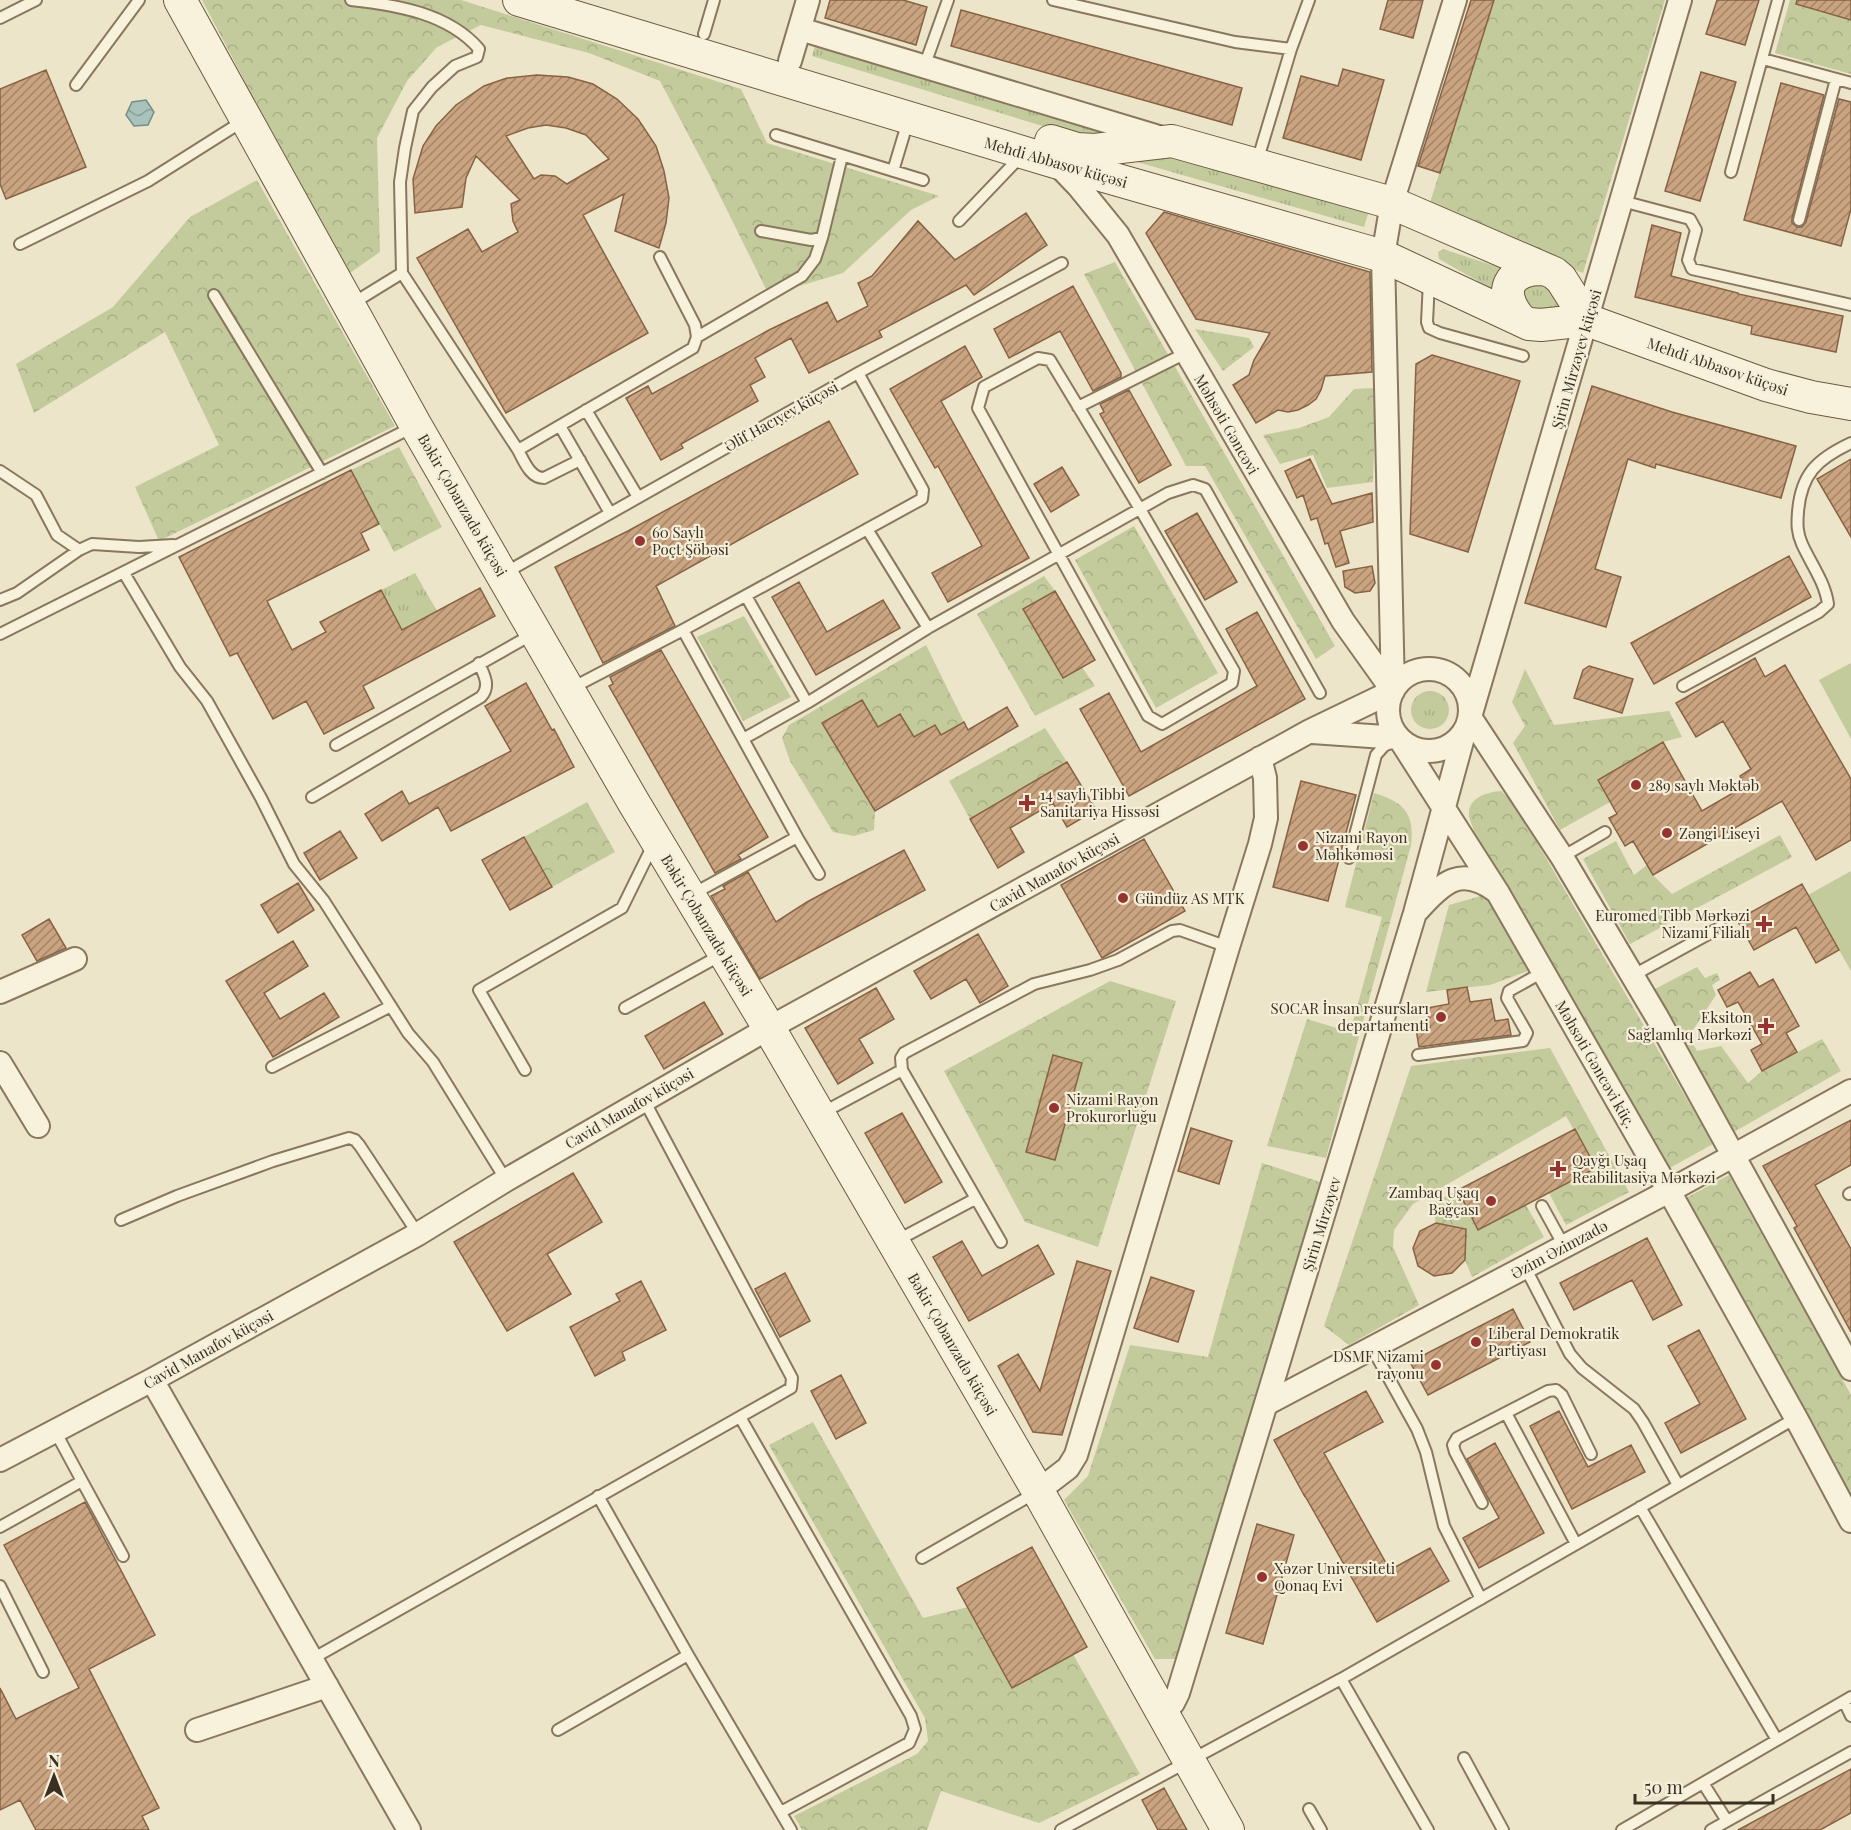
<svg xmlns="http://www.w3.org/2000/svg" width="1851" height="1830" font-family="'Playfair Display',serif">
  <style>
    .grass { fill: url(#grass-tufts) }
    .forest { fill: url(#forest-crowns) }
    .garden { fill: #c3cb9c }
    .water { fill: url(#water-waves); stroke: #70908a; stroke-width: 1.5 }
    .building { fill: url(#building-hatch); stroke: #876344; stroke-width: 1.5; fill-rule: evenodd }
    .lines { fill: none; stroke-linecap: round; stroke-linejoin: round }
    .lane-casing { stroke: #89775e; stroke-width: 14 }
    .street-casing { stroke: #89775e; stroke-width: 26 }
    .secondary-casing { stroke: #6b5941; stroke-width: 34 }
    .lane { stroke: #f8f1dc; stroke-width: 10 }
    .street { stroke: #f8f1dc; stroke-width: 22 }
    .secondary { stroke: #f8f1dc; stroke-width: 32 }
    .poi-dot { fill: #963530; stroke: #f5eed8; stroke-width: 2 }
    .labels { text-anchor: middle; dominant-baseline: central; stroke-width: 4.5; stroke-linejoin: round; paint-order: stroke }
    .street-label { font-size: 15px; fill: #3a2f21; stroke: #f5eed8 }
    .poi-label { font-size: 15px; fill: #3a2f21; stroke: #f5eed8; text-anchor: start }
  </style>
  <defs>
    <pattern id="grass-tufts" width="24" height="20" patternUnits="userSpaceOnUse" patternTransform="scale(1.5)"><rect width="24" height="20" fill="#c3cb9c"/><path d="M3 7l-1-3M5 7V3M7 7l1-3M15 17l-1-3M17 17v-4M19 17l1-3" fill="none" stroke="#a8af86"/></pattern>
    <pattern id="forest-crowns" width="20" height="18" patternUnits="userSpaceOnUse" patternTransform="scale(1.5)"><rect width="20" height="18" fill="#c3cb9c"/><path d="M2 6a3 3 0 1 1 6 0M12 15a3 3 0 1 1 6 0" fill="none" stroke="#a8af86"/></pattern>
    <pattern id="water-waves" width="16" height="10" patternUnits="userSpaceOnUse" patternTransform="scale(1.5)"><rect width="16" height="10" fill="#a9c2bc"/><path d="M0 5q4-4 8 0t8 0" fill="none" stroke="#8b9e98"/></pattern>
    <pattern id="building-hatch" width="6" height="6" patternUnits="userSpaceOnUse" patternTransform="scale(1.5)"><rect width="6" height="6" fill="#caa380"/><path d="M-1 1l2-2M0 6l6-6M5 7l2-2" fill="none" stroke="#a58568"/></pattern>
  </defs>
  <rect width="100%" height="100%" fill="#ede5c9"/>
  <path class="grass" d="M815 46 1116 135 1082 138 812 56Z
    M1177 156 1369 211 1364 227 1137 162Z
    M1443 249 1507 270 1497 292 1439 259 1438 252Z
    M1531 282 1554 287 1559 304 1556 309 1544 313 1526 306 1524 302V289Z
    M415 573 437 611 402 630 381 590Z
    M1411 710a19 19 0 1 1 38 0a19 19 0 1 1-38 0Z"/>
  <path class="forest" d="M202 0H461L741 89 767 143 939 196 911 210 843 273 769 295 709 174 660 81 589 53 481 25 437 47 407 81 377 138 380 252 347 275Z
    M1494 0H1665L1583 273 1428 209Z
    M1790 0H1851V74L1775 53Z
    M257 180 395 426 159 541 135 487 219 445 165 332 34 413 16 364 113 307 190 217Z
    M1115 262 1335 646 1316 659 1205 466H1186L1084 274Z
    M1195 329 1249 338 1254 347 1223 371Z
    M1376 388 1373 482 1327 488 1313 455 1280 464 1263 435 1299 428 1329 417 1354 389Z
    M399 447 442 527 394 552 351 470Z
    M1134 526 1218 673 1156 708 1075 560Z
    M1044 576 1055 591 1023 609 1062 678 1082 667 1095 686 1035 716 977 614Z
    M744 616 791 697 743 721 697 637Z
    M926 645 964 722 941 735 935 725 914 737 900 714 878 727 862 700 823 723 875 811 874 830 854 836 833 832 790 761 782 738 789 725Z
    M1525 669 1554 725 1669 711 1682 737 1663 742 1598 780 1610 802 1560 830 1513 743 1525 726 1512 702Z
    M1045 728 1067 762 970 819 949 781Z
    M1501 791 1514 803 1713 1144 1668 1169 1474 831C1473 827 1470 821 1469 816 1467 798 1487 792 1501 791Z
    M1374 793C1403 802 1415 812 1411 845L1326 1158 1267 1146 1307 1019 1350 1032 1382 917 1345 907Z
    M587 802 615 852 552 887 524 837Z
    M1780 835 1792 857 1630 944 1583 859 1616 841 1634 875 1647 865 1653 875 1672 894Z
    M1488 894 1531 970 1490 985 1426 992 1449 905Z
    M1697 967 1705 978 1717 973 1720 980 1712 985 1716 995 1689 1036 1697 1051 1721 1046 1748 1083 1762 1071 1822 1039 1841 1071 1732 1133 1653 990Z
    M1110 981 1176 1001 1098 1247 1025 1222 944 1071Z
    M1550 1048 1629 1192 1566 1225 1549 1193 1595 1168 1566 1116 1413 1204 1394 1230 1393 1247 1419 1305 1349 1345 1324 1326 1411 1066Z
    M1262 1163 1320 1182 1177 1659H1155L1064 1500 1088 1476 1130 1345 1208 1357Z
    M1729 1175 1851 1395V1498L1682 1200Z
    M1458 1190 1479 1230 1526 1205 1544 1237 1472 1277 1465 1260V1241L1454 1227 1436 1223 1431 1204Z
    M813 1422 923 1618 968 1607 1073 1654 1140 1774 1039 1823 941 1791 927 1830H802L794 1816 917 1754 928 1741 925 1718 769 1445Z"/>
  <path class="garden" d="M1851 663V739L1819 680Z
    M1851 871V971L1808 895Z"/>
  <path class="water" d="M146 100 154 112 148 125 134 126 126 115 132 102Z"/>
  <path class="building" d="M830 0H903L927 7 916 45 825 18Z
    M1388 0H1423L1413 38 1380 29Z
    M1471 0H1494L1440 173 1418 166Z
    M1717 0H1759L1745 45 1706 34Z
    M1797 0H1851V20L1796 4Z
    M961 10 1242 88 1232 125 951 46Z
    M1343 69 1384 80 1361 160 1283 138 1301 76 1338 86Z
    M46 70 86 167 6 199 0 184V89Z
    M1701 72 1736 82 1700 201 1665 191Z
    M537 75 568 77 593 84 617 99 638 119 656 146 664 171 669 198 666 223 659 248 615 231 624 194 583 215 648 333 506 413 417 258 468 229 482 252 518 232 513 221 511 204 520 200 476 156 466 178 462 207 415 213 413 179 423 146 436 126 456 105 484 86 507 78ZM546 125 566 128 586 135 609 159 567 184 555 176 541 175 534 179 506 136 528 128Z
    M1781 83 1824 95 1792 218V223L1797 227H1802L1806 222 1839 99 1851 102V209L1841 246 1744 220Z
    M1164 212 1370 272 1372 372 1325 376 1321 390 1316 399 1308 405 1298 410 1288 412 1278 410 1256 423 1233 385 1249 375 1254 360 1270 333 1196 319 1146 233Z
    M1026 213 1047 245 974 295 966 285 879 331 882 337 809 373 791 338 755 358 765 377 750 385 758 401 681 444 683 448 661 460 626 398 648 386 652 394 769 330 827 302 837 322 868 306 858 283 872 276 918 221 955 260Z
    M1652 225 1681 233 1671 276 1738 293V294L1843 316 1836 352 1751 334 1752 326 1635 297Z
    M1073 286 1121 373V377L1093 391 1060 331 1009 358 994 329Z
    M965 346 982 377 941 401 1029 558 948 602 932 573 982 546 938 466 935 468 890 389Z
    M1432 355 1520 381 1468 552 1410 534 1416 364Z
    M1592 386 1672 412 1796 446 1781 498 1656 464 1655 468 1628 459 1595 569 1621 577 1606 627 1525 603Z
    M1129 390 1171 465 1139 483 1100 414 1104 412 1100 404Z
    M829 421 858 474 656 586 675 626 603 663 555 567 628 531Z
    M1310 459 1332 504 1372 493 1373 522 1340 531 1349 563 1336 567 1328 543 1325 544 1317 518 1311 520 1303 495 1297 498 1285 471Z
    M1851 459V537L1817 479Z
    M1062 467 1079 495 1051 512 1034 484Z
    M351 470 379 524 361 533 369 550 267 601 292 650 326 632 320 622 381 590 402 630 480 588 495 616 363 686 374 708 324 734 306 701 273 719 237 653 230 656 179 557Z
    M1197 513 1237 582 1205 600 1165 531Z
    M1789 556 1811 597 1654 684 1631 643Z
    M1372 566 1375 583 1370 591 1355 593 1345 587 1343 571Z
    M799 582 827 632 883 600 900 628 816 675 772 597Z
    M1055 591 1095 660 1063 678 1023 609Z
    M1257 612 1305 699 1129 796 1080 709 1109 693 1141 752 1257 686 1226 629Z
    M661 650 768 837 738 855 741 859 715 873 609 686 613 684 610 677Z
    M1755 658 1765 677 1785 665 1851 779V840L1816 860 1782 801 1653 875 1633 841 1625 846 1609 818 1617 814 1598 780 1663 742 1702 811 1745 786 1740 776 1751 769 1723 721 1696 737 1676 703Z
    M1589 666 1633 679 1622 713 1574 698 1583 670Z
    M526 683 552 730 554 729 574 767 451 831 438 807 382 841 365 814 402 791 409 804 511 751 485 706Z
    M862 700 878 727 900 714 914 737 935 725 941 735 964 722 968 730 1007 707 1018 726 875 811 822 723Z
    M1067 762 1096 810 1067 827 1053 803 1010 828 1024 852 998 868 970 819Z
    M1301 781 1356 795 1328 901 1273 887Z
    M340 831 357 858 320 880 304 853Z
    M524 837 552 887 510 910 482 860Z
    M1144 839 1185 911 1102 958 1061 885Z
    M904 850 925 890 760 979 711 896 725 889 723 886 748 872 776 922 807 902Z
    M298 883 314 910 278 933 261 905Z
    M1802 884 1839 950 1816 963 1796 927 1754 950 1737 920Z
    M49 919 66 948 37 961 22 935Z
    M978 934 1008 986 980 1003 966 979 931 999 914 971Z
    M293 941 308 966 264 993 280 1019 324 993 339 1017 273 1057 226 981Z
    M1750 972 1759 987 1773 979 1799 1026 1786 1033 1797 1052 1762 1071 1751 1050 1762 1044 1738 1002 1727 1007 1718 990Z
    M1467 987 1470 1002 1491 999 1495 1021 1508 1019 1511 1035 1419 1047 1416 1029 1430 1027 1427 1008 1449 1004 1447 990Z
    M876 988 894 1019 859 1039 873 1063 838 1084 805 1028Z
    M704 1002 723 1034 664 1069 645 1036Z
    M1053 1055 1082 1063 1055 1160 1026 1152Z
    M902 1113 942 1182 905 1203 865 1133Z
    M1851 1120V1165L1815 1185 1851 1249V1332L1794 1228 1797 1226 1763 1166Z
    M1191 1128 1232 1141 1219 1184 1178 1171Z
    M1575 1129 1596 1168 1478 1230 1458 1190Z
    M573 1173 602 1222 547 1254 571 1294 507 1331 454 1242Z
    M1436 1223 1466 1229 1465 1260 1452 1273 1434 1276 1418 1266 1413 1248 1420 1231Z
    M1647 1238 1682 1305 1653 1320 1632 1280 1574 1310 1560 1283Z
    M962 1241 982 1276 1038 1245 1054 1274 969 1321 933 1257Z
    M1077 1261 1111 1271 1062 1435 1033 1432 998 1366 1018 1354 1040 1391Z
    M785 1273 810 1321 780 1337 755 1289Z
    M1151 1277 1194 1291 1178 1342 1134 1328Z
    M641 1281 666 1330 622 1352 625 1360 595 1376 570 1327 620 1301 616 1294Z
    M1513 1309 1530 1342 1428 1395 1410 1362Z
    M1699 1330 1746 1419 1681 1453 1665 1423 1700 1404 1668 1346Z
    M841 1375 866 1423 836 1439 811 1391Z
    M1366 1391 1383 1422 1324 1453 1390 1570 1430 1548 1449 1581 1377 1622 1305 1496V1497L1274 1440Z
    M1559 1411 1588 1467 1631 1445 1645 1472 1572 1509 1530 1426Z
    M1495 1443 1544 1533 1479 1568 1463 1538 1499 1518 1467 1459Z
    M85 1502 155 1635 89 1669 159 1808 142 1816 149 1830H36L20 1800 0 1810V1688L16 1719 79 1688 4 1545Z
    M1257 1524 1294 1535 1263 1644 1226 1633Z
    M1032 1547 1087 1647 1012 1688 957 1588Z
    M1851 1769V1813L1820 1830H1738Z
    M1164 1788 1187 1830H1158L1142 1800Z"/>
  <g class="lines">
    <g class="lane-casing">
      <path id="lane" d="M1053 0 1235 42 1291 49
        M0 18 36 0
        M704 34 714 0
        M1763 59 1851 83
        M924 67 948 0
        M76 85 139 0
        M776 135 923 180
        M1257 162 1291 49 1309 0
        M893 171 908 121
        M1731 172 1778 0
        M1622 201 1690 219 1696 230 1688 260 1692 269 1851 305
        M1799 220 1836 79
        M959 221 1022 155
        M761 231 811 240 822 238 842 156
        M20 244 148 181 243 121
        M402 273 518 450 693 348 697 337 695 325 660 257
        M1429 281 1427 322 1429 328 1440 333 1523 356
        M214 295 322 473
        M350 305 402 273 400 182 405 148 413 111 432 87 455 66 477 57 479 49C448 13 396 5 351 0
        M697 337 802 276 815 259 822 238
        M1038 358 1050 360 1140 509 1234 671 1232 683 1162 724 1148 716 978 408 984 387Z
        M1078 407 1186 353
        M586 410 638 497
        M560 426 610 513
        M518 450C524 461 530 478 544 478L580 460
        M0 471 36 495 57 535 79 550
        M867 529 928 628
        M124 573 180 667 207 701 261 798 294 864 324 901 408 1033 433 1062 506 1180
        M503 574 858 373 1062 263
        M746 596 807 703
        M0 600 17 593 79 550 92 544 139 547 173 545
        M683 630 797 837 691 895
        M0 634 413 427
        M1683 686 1819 612 1828 604C1825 582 1811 564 1802 544 1797 533 1797 524 1798 512 1801 474 1817 459 1851 443
        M570 689 683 630 922 499 923 490 858 373
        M743 739 807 703 928 628 1168 493 1193 485 1205 489 1320 693
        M336 745 533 634
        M312 797 481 697C491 686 484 675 479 663
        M797 837 819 874
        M1562 857 1605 832
        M1349 858 1376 755 1384 746 1394 741
        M1632 976 1721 927
        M625 1008 721 955
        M1418 1055 1523 1041 1527 1033 1507 998 1509 991 1543 972
        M272 1067 391 1006
        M525 1070 479 990 622 908 653 845
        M822 1113 902 1070
        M1849 1194 1851 1193
        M1542 1206 1564 1246
        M121 1220 177 1196 273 1161 349 1138 355 1140 360 1146 418 1234
        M896 1241 975 1199
        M1001 1242 902 1070 901 1058 904 1053 1034 984 1090 970 1118 960 1172 931 1180 930 1228 947
        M1525 1267 1570 1354 1582 1368 1634 1409 1643 1422 1678 1485
        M1372 1348 1417 1429 1426 1452 1444 1526 1481 1599
        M1506 1413 1576 1544
        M740 1417 911 1716 915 1729 909 1743 781 1812
        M55 1431 82 1481
        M598 1496 688 1655 791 1830
        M1482 1503 1455 1452 1453 1445 1457 1438 1548 1391 1556 1390 1562 1395 1591 1454
        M1640 1507 1777 1740
        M0 1527 82 1481 123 1556
        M922 1558 1035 1493
        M0 1586 43 1672
        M312 1659 791 1388 792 1378 644 1100
        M1341 1679 1428 1830
        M1844 1701 1851 1716
        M558 1730 688 1655
        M1464 1758 1503 1830
        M1703 1783 1727 1821
        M1309 1809 1321 1830
        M1061 1830 1341 1679 1796 1418
        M1622 1830 1851 1697
        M1711 1830 1851 1752"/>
    </g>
    <g class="street-casing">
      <path id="street" d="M1680 0 1470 717 1562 857 1657 1017 1851 1369
        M800 29 1162 138
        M790 61 808 0
        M1055 162 1079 187 1118 235 1343 621 1393 691
        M1388 710a41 41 0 1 1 82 0a41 41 0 1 1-82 0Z
        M1393 691 1383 256 1392 203 1455 0
        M1312 732 1399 738 1498 893 1669 1191 1796 1418 1851 1521
        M1418 910C1443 882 1461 865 1496 891
        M0 992 75 959
        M0 1063 38 1126
        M152 1380 409 1830
        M1266 1404 1669 1191 1851 1091
        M0 1460 152 1380 418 1234 506 1180 769 1028 1310 731 1393 691
        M1038 1491 1068 1468 1076 1455 1228 947 1260 844 1266 818 1265 778 1260 758
        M1163 1712 1173 1703 1178 1693 1415 913 1465 730
        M197 1730 327 1686"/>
    </g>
    <g class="secondary-casing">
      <path id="secondary" d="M180 0 416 426 634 803 769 1028 1038 1491 1228 1830
        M519 0 1055 162 1383 256 1529 324 1541 325 1587 320 1766 385 1811 397 1851 404
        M1051 141 1077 149 1095 150 1172 141 1392 203 1554 273 1561 279 1587 320
        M1520 319C1497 292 1508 268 1544 269"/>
    </g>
    <use href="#lane" class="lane"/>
    <use href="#street" class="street"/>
    <use href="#secondary" class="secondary"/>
  </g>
  <g class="poi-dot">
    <circle cx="640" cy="541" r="6"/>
    <circle cx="1636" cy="785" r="6"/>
    <path d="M1024 794h6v6h6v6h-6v6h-6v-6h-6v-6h6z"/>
    <circle cx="1667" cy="833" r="6"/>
    <circle cx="1303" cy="846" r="6"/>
    <circle cx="1123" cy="898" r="6"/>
    <path d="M1761 915h6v6h6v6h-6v6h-6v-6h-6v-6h6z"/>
    <circle cx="1441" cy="1017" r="6"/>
    <path d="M1763 1017h6v6h6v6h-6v6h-6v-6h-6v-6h6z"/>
    <circle cx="1054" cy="1108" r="6"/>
    <path d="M1555 1160h6v6h6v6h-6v6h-6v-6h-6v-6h6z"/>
    <circle cx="1491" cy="1201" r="6"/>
    <circle cx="1476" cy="1342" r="6"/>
    <circle cx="1436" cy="1365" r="6"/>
    <circle cx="1262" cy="1577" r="6"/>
  </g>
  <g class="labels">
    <g class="street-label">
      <text transform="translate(1056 162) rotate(16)">Mehdi Abbasov küçəsi</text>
      <text transform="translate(1576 359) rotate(-74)">Şirin Mirzəyev küçəsi</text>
      <text transform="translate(1718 366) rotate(19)">Mehdi Abbasov küçəsi</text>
      <text transform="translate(781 416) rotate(-29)">Əlif Hacıyev küçəsi</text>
      <text transform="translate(1227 424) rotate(60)">Məhsəti Gəncəvi</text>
      <text transform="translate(463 505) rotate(60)">Bəkir Çobanzadə küçəsi</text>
      <text transform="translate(1054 872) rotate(-29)">Cavid Manafov küçəsi</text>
      <text transform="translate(707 925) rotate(59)">Bəkir Çobanzadə küçəsi</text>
      <text transform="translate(1596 1064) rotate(60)">Məhsəti Gəncəvi küç.</text>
      <text transform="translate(629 1108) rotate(-30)">Cavid Manafov küçəsi</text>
      <text transform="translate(1321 1224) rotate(-73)">Şirin Mirzəyev</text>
      <text transform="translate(1559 1249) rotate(-28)">Əzim Əzimzadə</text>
      <text transform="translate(953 1344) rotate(60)">Bəkir Çobanzadə küçəsi</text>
      <text transform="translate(208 1349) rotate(-29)">Cavid Manafov küçəsi</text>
    </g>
    <g class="poi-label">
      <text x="652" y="532">60 Saylı<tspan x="652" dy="17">Poçt Şöbəsi</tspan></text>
      <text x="1648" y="785">289 saylı Məktəb</text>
      <text x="1040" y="794">14 saylı Tibbi<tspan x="1040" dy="17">Sanitariya Hissəsi</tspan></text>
      <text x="1679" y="833">Zəngi Liseyi</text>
      <text x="1315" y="837">Nizami Rayon<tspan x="1315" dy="17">Məhkəməsi</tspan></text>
      <text x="1135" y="898">Gündüz AS MTK</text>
      <text x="1750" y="915" text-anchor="end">Euromed Tibb Mərkəzi<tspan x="1750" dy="17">Nizami Filialı</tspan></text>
      <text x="1429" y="1008" text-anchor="end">SOCAR İnsan resursları<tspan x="1429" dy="17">departamenti</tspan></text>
      <text x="1752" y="1017" text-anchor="end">Eksiton<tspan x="1752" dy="17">Sağlamlıq Mərkəzi</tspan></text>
      <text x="1066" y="1099">Nizami Rayon<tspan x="1066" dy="17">Prokurorluğu</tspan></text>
      <text x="1572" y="1160">Qayğı Uşaq<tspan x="1572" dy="17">Reabilitasiya Mərkəzi</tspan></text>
      <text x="1479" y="1192" text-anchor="end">Zambaq Uşaq<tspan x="1479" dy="17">Bağçası</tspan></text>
      <text x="1488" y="1333">Liberal Demokratik<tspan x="1488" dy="17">Partiyası</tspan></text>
      <text x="1424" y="1356" text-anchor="end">DSMF Nizami<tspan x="1424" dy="17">rayonu</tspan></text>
      <text x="1274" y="1568">Xəzər Universiteti<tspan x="1274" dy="17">Qonaq Evi</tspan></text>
    </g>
  </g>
  <g transform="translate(54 1776)" stroke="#f5eed8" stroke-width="4.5" paint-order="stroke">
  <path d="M0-4.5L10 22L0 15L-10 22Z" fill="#3a2f21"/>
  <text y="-9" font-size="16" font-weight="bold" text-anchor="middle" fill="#3a2f21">N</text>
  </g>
  <path d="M1635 1794v9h138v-9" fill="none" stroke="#3a2f21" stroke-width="3"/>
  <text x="1644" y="1794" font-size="18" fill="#3a2f21" stroke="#f5eed8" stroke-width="4.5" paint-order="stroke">50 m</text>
</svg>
